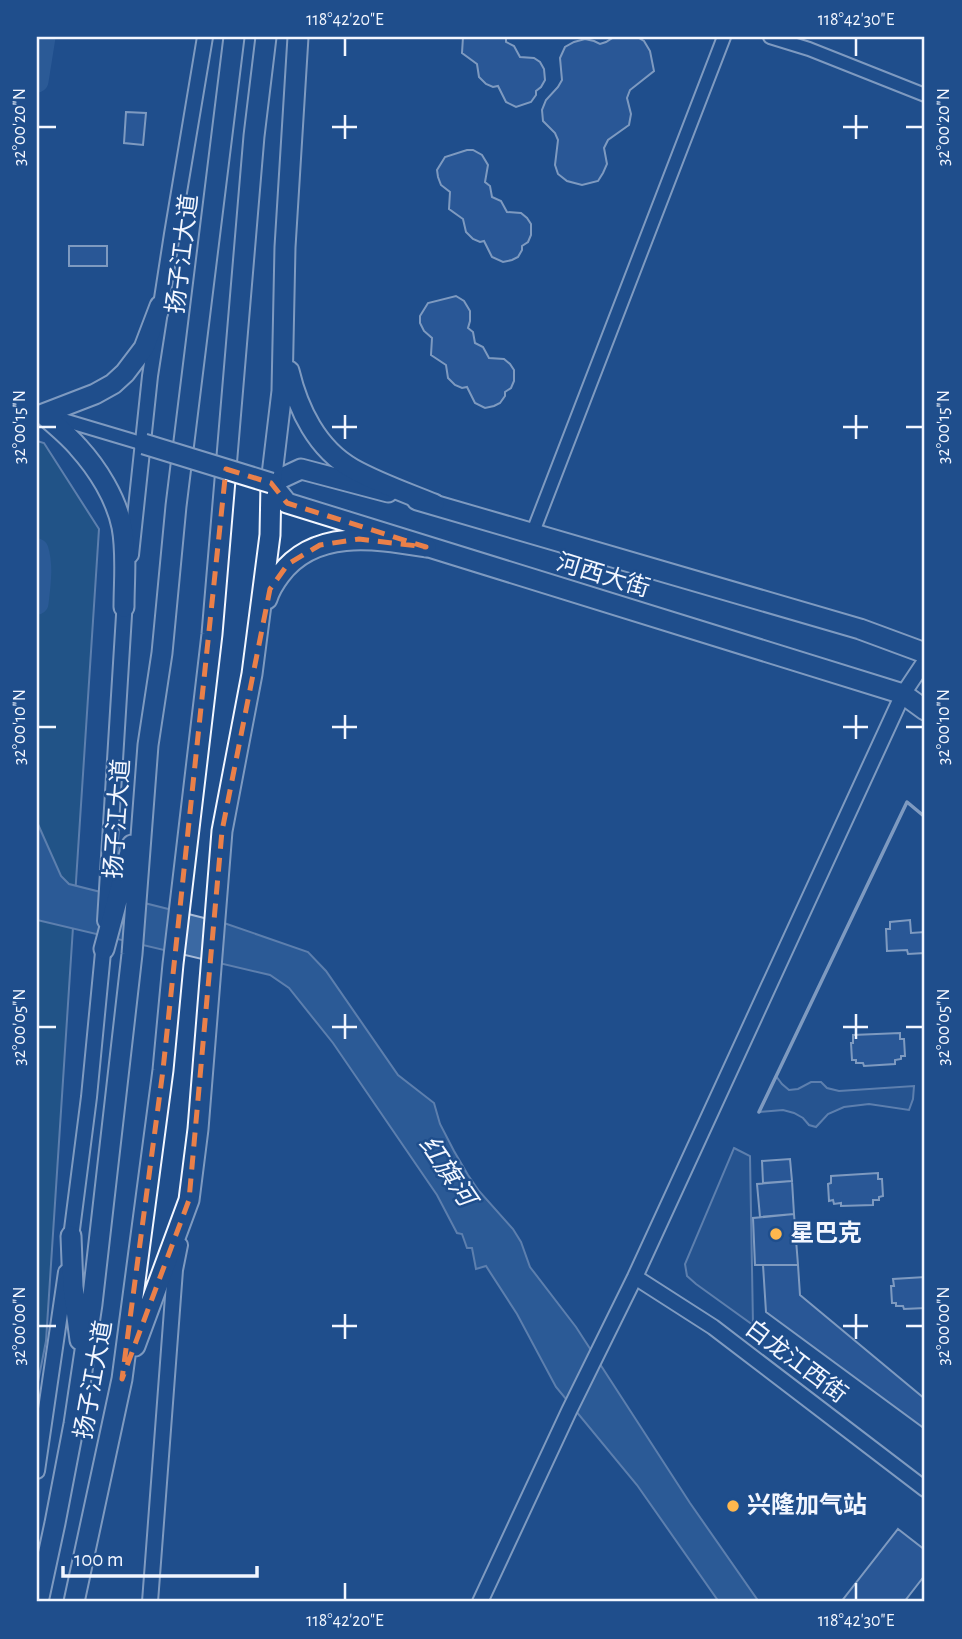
<svg xmlns="http://www.w3.org/2000/svg" width="962" height="1639" font-family="'Alegreya Sans','Noto Sans SC',sans-serif">
  <style>
    .green { fill: #245a82; stroke: #a8bbd7; stroke-width: 2 }
    .parking { fill: #305b95; stroke: #a8bbd7; stroke-width: 2 }
    .water { fill: #3b69a3; stroke: #a8bbd7; stroke-width: 2 }
    .lines { fill: none; stroke-linecap: round; stroke-linejoin: round }
    .river { stroke: #3b69a3; stroke-width: 23 }
    .building { fill: #3563a3; stroke: #f2f6ff; stroke-width: 2 }
    .minor-casing { stroke: #f2f6ff; stroke-width: 16 }
    .tertiary-casing { stroke: #f2f6ff; stroke-width: 18 }
    .primary-casing { stroke: #f2f6ff; stroke-width: 23 }
    .trunk-casing { stroke: #f2f6ff; stroke-width: 23 }
    .minor { stroke: #1f4e8c; stroke-width: 12 }
    .tertiary { stroke: #1f4e8c; stroke-width: 14 }
    .primary { stroke: #1f4e8c; stroke-width: 19 }
    .trunk { stroke: #1f4e8c; stroke-width: 19 }
    .primary-bridge-casing { stroke: #f2f6ff; stroke-width: 23; stroke-linecap: butt }
    .primary-bridge { stroke: #1f4e8c; stroke-width: 19 }
    .wall { stroke: #f2f6ff; stroke-width: 3.5 }
    .marked { fill: none; stroke: #ea8049; stroke-width: 5; stroke-dasharray: 14 9; stroke-linejoin: round }
    .ticks { fill: none; stroke: #f2f6ff; stroke-width: 2.5 }
    .poi-dot { fill: #ffb74d; stroke: #1f4e8c; stroke-width: 2.5 }
    .labels { text-anchor: middle; dominant-baseline: central; stroke-width: 5; stroke-linejoin: round; paint-order: stroke }
    .street-label { font-size: 24px; fill: #f2f6ff; stroke: #1f4e8c }
    .poi-label { font-size: 24px; font-weight: bold; fill: #f2f6ff; stroke: #1f4e8c; text-anchor: start }
    .water-label { font-size: 26px; font-style: italic; fill: #f2f6ff; stroke: #1f4e8c }
    .neatline { fill: none; stroke: #f2f6ff; stroke-width: 2.5 }
    .ticks-label { font-size: 18px; text-anchor: middle; fill: #f2f6ff }
  </style>
  <rect width="100%" height="100%" fill="#1f4e8c"/>
  <path class="green" d="M37 441 44 443 99 529 46 1341 37 1387Z"/>
  <path class="parking" d="M776 1076 782 1084 789 1090 798 1089 811 1082H821L827 1088 839 1091 914 1086 913 1099 909 1110 869 1104 844 1107 828 1114 816 1127 809 1125 803 1118 794 1113 783 1110 759 1112Z
    M734 1148 750 1156 753 1325 696 1284 687 1276 685 1264Z"/>
  <path class="water" d="M37 822 61 876 69 884 224 923 308 952 326 971 398 1075 434 1103 440 1124 454 1151 468 1175 479 1191 513 1229 521 1242 530 1267 576 1327 690 1503 759 1602H719L637 1485 556 1387 517 1314 486 1266 476 1269 472 1248H467L462 1234 457 1233 437 1195 333 1043 289 988 270 975 37 920Z"/>
  <g class="lines">
    <path class="river" d="M37 81 44 37
      M37 550C42 567 39 585 37 603"/>
  </g>
  <path class="building" d="M463 37H506V42L514 46 520 57 534 58 540 62 544 69 545 80 541 87 536 91V95L531 102 516 107 506 102 498 86 493 87 486 84 479 77 477 64 462 53Z
    M614 37H637L644 41 650 51 654 71 630 90 627 98 631 114 629 125 608 140 604 148 607 164 603 173 598 181 582 185 567 181 558 174 555 165 558 140 555 133 543 121 542 110 546 100 558 87 562 80 560 58 565 47 574 42 585 39 594 41 600 44 606 42Z
    M126 112 146 113 143 145 124 143Z
    M467 150H473L482 155 488 165 485 182 490 186 492 197 501 201 507 212 521 213 527 218 531 224V235L528 242 522 246V250L518 257 512 260 503 262 492 257 484 241 480 242 473 239 466 232 463 219 449 209 450 192 441 185 438 177 437 170 445 157Z
    M69 246H107V266H69Z
    M456 296 464 301 470 311V321L468 328 473 332 475 343 483 347 489 358 504 359 510 364 514 370V381L511 388 505 392V396L500 403 494 406 485 408 475 403 467 387 462 388 455 385 448 378 446 365 431 355 432 338 424 331 420 323V316L428 303Z
    M910 920 911 933 925 932V953L908 954 907 950 887 951 886 929H890V922Z
    M900 1033V1039H904L905 1056H901V1059L895 1060V1064L864 1066 863 1063H856V1060H852L851 1043H853V1035Z
    M790 1159 792 1181 763 1183 762 1161Z
    M878 1173V1179H882L883 1196 879 1197V1200H873V1205L841 1206V1203L834 1204 833 1200 829 1201 828 1184 831 1183V1176Z
    M792 1181 794 1214 760 1217 757 1184Z
    M794 1214 798 1265H755L753 1218Z
    M763 1265H798L800 1295 925 1399V1429L766 1312Z
    M925 1277V1308L904 1309 903 1306H896V1303H892L891 1286H894L893 1279Z
    M898 1529 925 1550V1575L904 1602H841Z"/>
  <g class="lines">
    <g class="minor-casing">
      <path id="minor" d="M770 37 809 49 925 95
        M50 416 144 444
        M533 532 724 37"/>
    </g>
    <g class="tertiary-casing">
      <path id="tertiary" d="M131 555 150 376 172 234 205 37
        M105 921 125 599
        M70 1245 89 1097 104 942
        M635 1277 713 1327 925 1489
        M37 1471 66 1272
        M150 1602 175 1270 180 1245
        M480 1602 569 1411 635 1277 903 694 925 661"/>
    </g>
    <g class="primary-casing">
      <path id="primary" d="M388 492 301 469 271 483 287 503 903 694 925 710
        M417 500 860 629 925 653"/>
    </g>
    <g class="trunk-casing">
      <path id="trunk" d="M289 371C298 409 317 449 353 469 378 483 407 493 434 504
        M267 599C270 589 274 583 280 575 315 528 376 539 426 547
        M124 607C124 581 127 553 122 527 116 498 98 469 78 447 68 435 55 425 43 414L95 394 113 384 125 373 144 348 160 306
        M104 949 132 845
        M71 1236 73 1287 80 1340
        M135 1346 189 1200 198 1129 222 831 252 674 270 535 271 483 282 391 285 247 298 37
        M38 1602 55 1523 74 1424 92 1304 132 954 148 745 162 653 176 506 234 37
        M74 1602 122 1379 163 1070 173 964 212 634 254 136 266 37"/>
    </g>
    <use href="#minor" class="minor"/>
    <use href="#tertiary" class="tertiary"/>
    <use href="#primary" class="primary"/>
    <use href="#trunk" class="trunk"/>
    <g class="primary-bridge-casing">
      <path id="primary-bridge" d="M144 444 271 483"/>
    </g>
    <use href="#primary-bridge" class="primary-bridge"/>
    <path class="wall" d="M759 1112 907 802 925 817"/>
  </g>
  <path d="M0 0H962V1639H0ZM226 469 271 483 287 503 426 547 359 539 320 545 288 564 270 589 222 831 189 1200 122 1379 163 1070Z" fill="#1f4e8c" fill-opacity=".55" fill-rule="evenodd"/>
  <path class="marked" d="M226 469 271 483 287 503 426 547 359 539 320 545 288 564 270 589 222 831 189 1200 122 1379 163 1070Z"/>
  <path class="ticks" d="M345 38V56M856 38V56M345 115V139M856 115V139M38 127H56M332 127H357M843 127H868M906 127H923M345 415V439M856 415V439M38 427H56M332 427H357M843 427H868M906 427H923M345 715V739M856 715V739M38 727H56M332 727H357M843 727H868M906 727H923M345 1014V1039M856 1014V1039M38 1027H56M332 1027H357M843 1027H868M906 1027H923M345 1314V1339M856 1314V1339M38 1326H56M332 1326H357M843 1326H868M906 1326H923M345 1583V1600M856 1583V1600"/>
  <g class="poi-dot">
    <circle cx="776" cy="1234" r="7"/>
    <circle cx="733" cy="1506" r="7"/>
  </g>
  <g class="labels">
    <g class="street-label">
      <text transform="translate(183 254) rotate(-83)">扬子江大道</text>
      <text transform="translate(603 576) rotate(17)">河西大街</text>
      <text transform="translate(118 819) rotate(-86)">扬子江大道</text>
      <text transform="translate(796 1362) rotate(37)">白龙江西街</text>
      <text transform="translate(94 1380) rotate(-80)">扬子江大道</text>
    </g>
    <g class="poi-label">
      <text x="790" y="1234">星巴克</text>
      <text x="747" y="1506">兴隆加气站</text>
    </g>
    <g class="water-label">
      <text transform="translate(447 1171) rotate(56)">红旗河</text>
    </g>
  </g>
  <rect width="962" height="1639" fill="none" stroke="#1f4e8c" stroke-width="77"/>
  <path d="M63 1566v10h194v-10" fill="none" stroke="#f2f6ff" stroke-width="3.5"/>
  <text x="74" y="1566" font-size="21" fill="#f2f6ff" stroke="#1f4e8c" stroke-width="5" paint-order="stroke">100 m</text>
  <rect x="38" y="38" width="885" height="1562" class="neatline"/>
  <g class="ticks-label">
    <text x="345" y="25">118°42'20"E</text>
    <text x="856" y="25">118°42'30"E</text>
    <text transform="translate(19 127) rotate(-90)" y="6">32°00'20"N</text>
    <text transform="translate(943 127) rotate(-90)" y="6">32°00'20"N</text>
    <text transform="translate(19 427) rotate(-90)" y="6">32°00'15"N</text>
    <text transform="translate(943 427) rotate(-90)" y="6">32°00'15"N</text>
    <text transform="translate(19 727) rotate(-90)" y="6">32°00'10"N</text>
    <text transform="translate(943 727) rotate(-90)" y="6">32°00'10"N</text>
    <text transform="translate(19 1027) rotate(-90)" y="6">32°00'05"N</text>
    <text transform="translate(943 1027) rotate(-90)" y="6">32°00'05"N</text>
    <text transform="translate(19 1326) rotate(-90)" y="6">32°00'00"N</text>
    <text transform="translate(943 1326) rotate(-90)" y="6">32°00'00"N</text>
    <text x="345" y="1626">118°42'20"E</text>
    <text x="856" y="1626">118°42'30"E</text>
  </g>
</svg>
